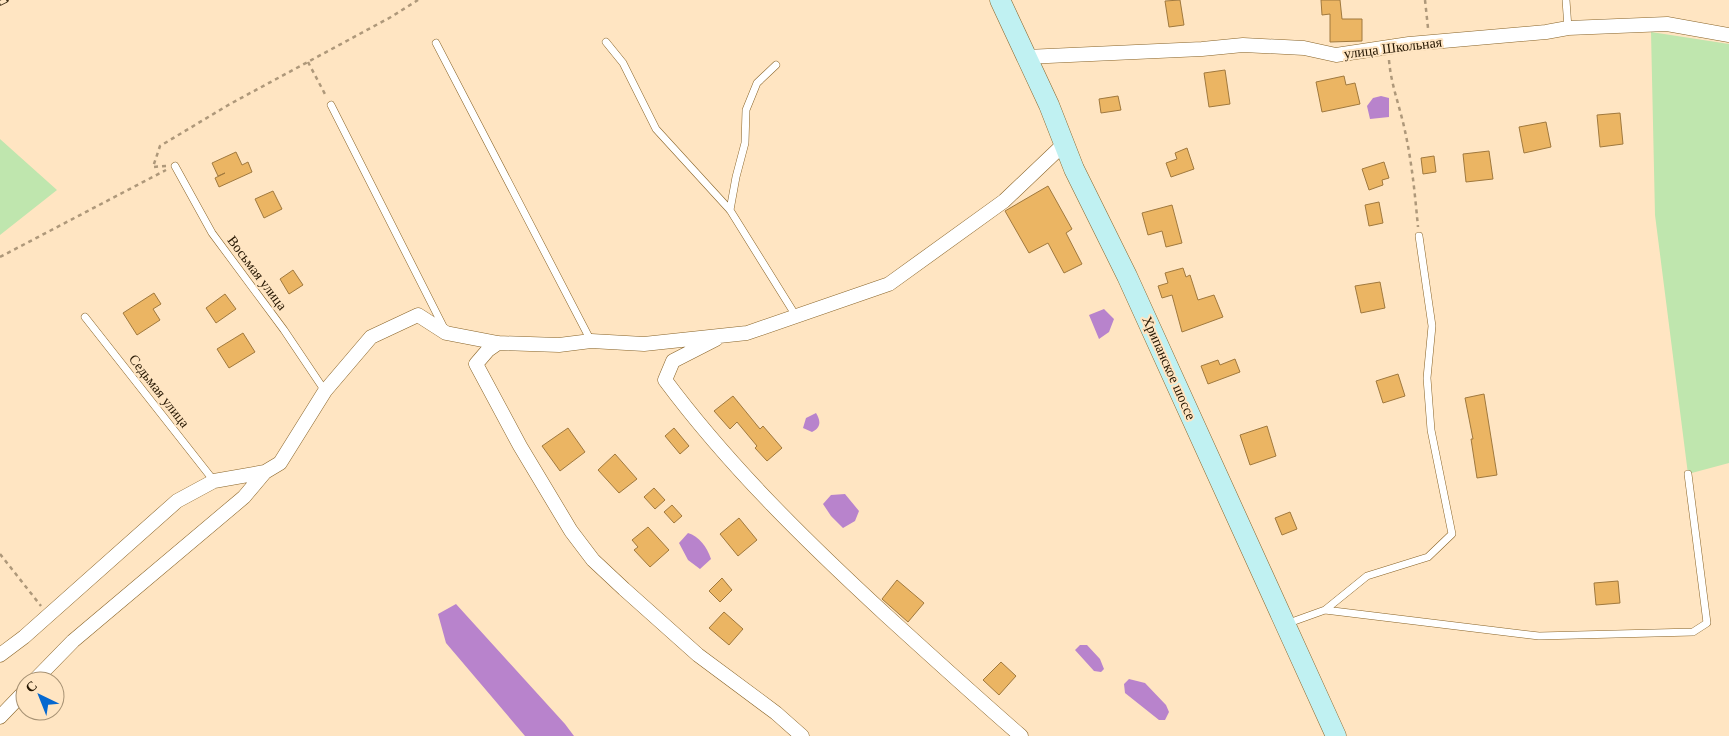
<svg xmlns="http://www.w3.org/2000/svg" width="1729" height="736" font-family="'Times New Roman',serif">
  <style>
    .green { fill: #bfe6ae }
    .water { fill: #b883cc }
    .building { fill: #ebb563; stroke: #a0793e }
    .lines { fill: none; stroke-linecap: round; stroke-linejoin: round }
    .service-casing { stroke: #886327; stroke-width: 8 }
    .minor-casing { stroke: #886327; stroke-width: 15 }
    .secondary-casing { stroke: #886327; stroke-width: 21 }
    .path { stroke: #ae987a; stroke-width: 2.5; stroke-dasharray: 4 4; stroke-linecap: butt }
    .service { stroke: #fff; stroke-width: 7 }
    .minor { stroke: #fff; stroke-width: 14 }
    .secondary { stroke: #c0f1f2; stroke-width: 20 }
    .rail-casing { stroke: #403019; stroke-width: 5.5 }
    .rail { stroke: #ffe5c2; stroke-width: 4; stroke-dasharray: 11; stroke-linecap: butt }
    .labels { text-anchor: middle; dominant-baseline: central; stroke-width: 4; stroke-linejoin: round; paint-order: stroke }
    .street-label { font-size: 14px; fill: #241500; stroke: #ffe5c2 }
  </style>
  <rect width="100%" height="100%" fill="#ffe5c2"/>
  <path class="green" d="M1651 32 1729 44V463L1688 474 1655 215Z
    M0 139 57 190 0 235Z"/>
  <path class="water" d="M1381 96 1389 98V117L1370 119 1367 106 1373 98Z
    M1104 309 1114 319 1109 332 1099 339 1089 315Z
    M816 413C821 421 821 428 812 432L803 428 806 418Z
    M845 494 859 511 855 521 843 528 831 516 823 504 831 495Z
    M688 533C699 536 707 547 711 559L700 569 688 560 679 543Z
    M456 604 565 724 574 736H525L446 643 438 614Z
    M1080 645H1087L1100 659 1104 669 1101 672 1094 671 1075 650Z
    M1129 679 1145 683 1166 705 1169 712 1165 720H1159L1125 693 1124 684Z"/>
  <path class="building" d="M1180 0 1184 25 1169 27 1165 1Z
    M1321 0H1340L1342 19H1362V41L1330 42V14L1322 15Z
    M1225 70 1230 104 1209 107 1204 73Z
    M1344 76 1346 85 1355 83 1360 104 1322 112 1316 82Z
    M1118 96 1121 110 1101 113 1099 99Z
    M1620 113 1623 144 1600 147 1597 115Z
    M1546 122 1551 147 1524 153 1519 127Z
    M1187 148 1194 169 1171 177 1166 163 1177 159 1175 153Z
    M1489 151 1493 179 1466 182 1463 154Z
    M236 152 242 165 248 162 252 172 219 187 215 178 225 173 218 176 212 163Z
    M1434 156 1436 172 1423 174 1421 158Z
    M1384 162 1389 178 1382 180 1383 185 1369 190 1362 169Z
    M1048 186 1072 229 1066 233 1082 264 1064 273 1048 243 1029 253 1005 211Z
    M273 191 282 209 264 218 255 199Z
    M1379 202 1383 223 1369 226 1365 205Z
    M1172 205 1182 243 1166 247 1162 231 1148 235 1142 213Z
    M1183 268 1186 277 1190 275 1198 300 1214 295 1223 317 1182 332 1172 295 1162 298 1158 286 1168 283 1165 273Z
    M293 270 303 285 289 294 280 279Z
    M1380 282 1385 308 1361 313 1355 286Z
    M154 293 161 304 153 309 160 320 137 335 123 313Z
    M225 294 236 309 216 323 206 308Z
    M243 333 255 352 229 368 217 349Z
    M1235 359 1240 372 1208 384 1201 366 1218 360 1220 365Z
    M1398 374 1405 396 1383 403 1376 381Z
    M1484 394 1497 475 1477 478 1471 439H1473L1465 398Z
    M733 396 760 429 763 426 782 448 767 461 755 448 757 446 737 422 730 429 714 411Z
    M1267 426 1276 456 1250 465 1240 435Z
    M568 428 585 452 560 471 542 446Z
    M674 428 689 446 680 454 665 436Z
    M615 454 637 479 619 493 598 470Z
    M654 488 665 500 655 509 644 497Z
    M672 505 682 516 674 523 664 512Z
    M1290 512 1297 529 1282 535 1275 518Z
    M739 518 757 540 738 556 720 534Z
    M648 527 669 550 650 567 634 550 638 547 632 540Z
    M722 578 732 590 720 602 709 591Z
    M897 580 924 603 908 622 882 599Z
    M1618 581 1620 603 1596 605 1594 583Z
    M724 612 743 629 729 645 709 628Z
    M1001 662 1016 676 999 695 983 680Z"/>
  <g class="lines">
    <g class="service-casing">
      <path id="service" d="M1566 0 1568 28
        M606 42 623 63 656 129 730 210 796 316
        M436 43 591 341
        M331 105 445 330
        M175 166 212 233 284 330 325 391
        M730 210 736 177 745 143 746 110 757 83 776 65
        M85 317 214 481
        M1325 610 1539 636 1693 632 1707 623 1688 474
        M1286 624 1325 610 1367 576 1428 557 1452 534 1431 430 1427 378 1432 326 1419 236"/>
    </g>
    <g class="minor-casing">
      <path id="minor" d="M1026 57 1202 49 1243 45 1304 48 1336 55 1409 44 1546 32 1568 28 1667 24 1729 35
        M716 339 673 361 665 380C729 466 807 542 886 615 931 656 975 696 1021 736
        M498 343 488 350 476 364 520 446 571 531 593 560 624 589 698 655 776 713 802 736
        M0 655 24 637 177 501 214 481 265 472 280 463 325 391 371 337 418 315 446 333 498 343 559 345 591 341 644 344 747 333 889 284 1004 201 1065 143
        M34 681 73 641 244 497 265 472
        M0 717 25 691"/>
    </g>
    <g class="secondary-casing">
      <path id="secondary" d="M1000 0 1049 105 1074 169 1127 276 1336 736"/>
    </g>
    <path class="path" d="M1425 0 1428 28
      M1389 60C1391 85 1400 107 1405 131 1412 163 1415 195 1418 227
      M308 62 326 96
      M166 166 153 167 160 146 230 104 391 17 418 0
      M0 257 166 170
      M0 554 41 606"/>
    <use href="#service" class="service"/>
    <use href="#minor" class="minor"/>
    <use href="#secondary" class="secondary"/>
    <g class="rail-casing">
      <path id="rail" d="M0 3 6 0"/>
    </g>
    <use href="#rail" class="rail"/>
  </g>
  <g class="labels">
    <g class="street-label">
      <text transform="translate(1393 48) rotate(-7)">улица Школьная</text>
      <text transform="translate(257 273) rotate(53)">Восьмая улица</text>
      <text transform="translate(1169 368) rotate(66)">Хрипанское шоссе</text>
      <text transform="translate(159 391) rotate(52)">Седьмая улица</text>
    </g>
  </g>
  <g transform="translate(40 696) rotate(317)"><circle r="24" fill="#ffe5c2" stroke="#a79274"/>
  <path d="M0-4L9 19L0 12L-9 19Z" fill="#0568d0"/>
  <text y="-8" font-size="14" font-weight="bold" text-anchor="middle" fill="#241500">С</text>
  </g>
</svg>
